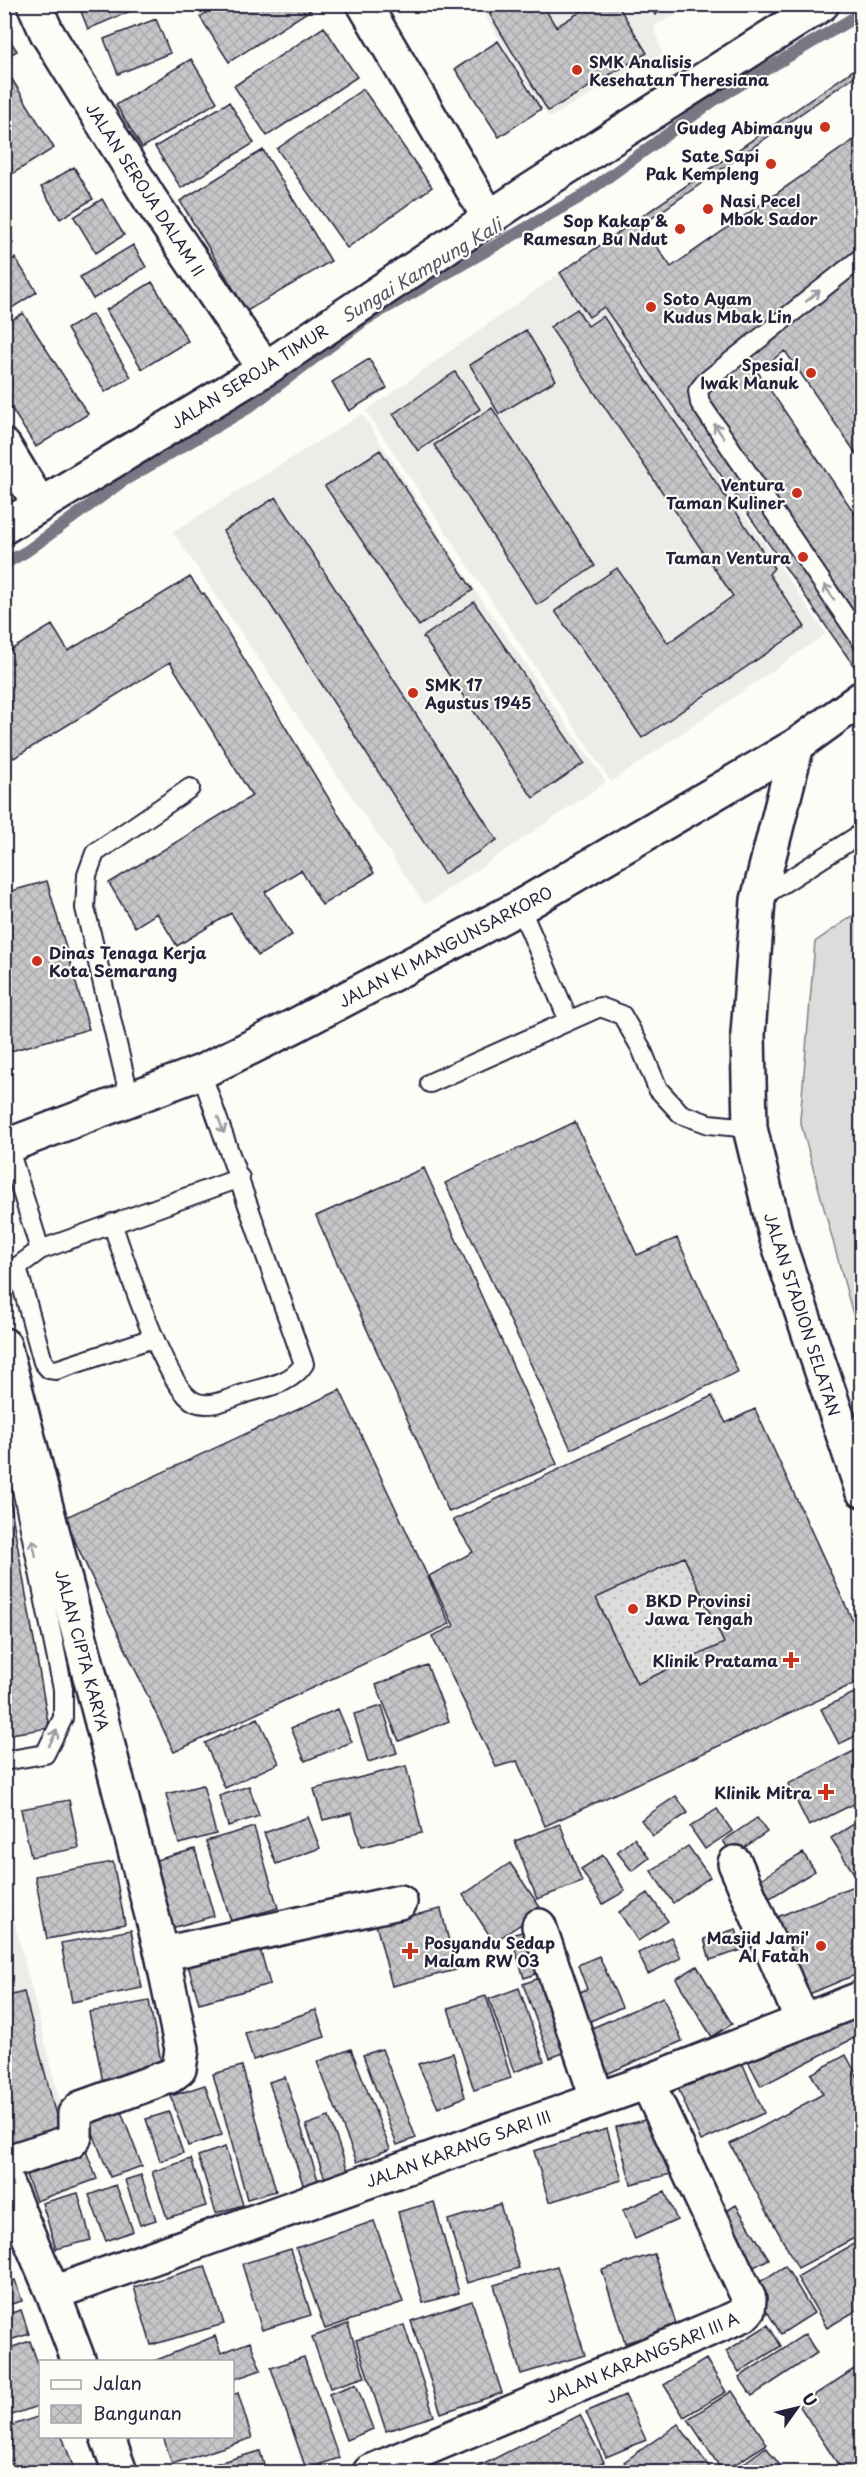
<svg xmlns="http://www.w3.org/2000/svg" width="866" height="2477" font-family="'Playpen Sans',sans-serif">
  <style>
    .built { fill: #ecece9 }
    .grass { fill: url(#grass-dots); stroke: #807f8b; stroke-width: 1.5 }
    .pitch { fill: #dddcdb; stroke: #807f8b; stroke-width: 1.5 }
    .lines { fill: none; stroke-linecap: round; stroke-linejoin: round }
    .stream { stroke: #787885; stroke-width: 12 }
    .building { fill: url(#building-cross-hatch); stroke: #22223b; stroke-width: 1.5; fill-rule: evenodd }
    .service-casing { stroke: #22223b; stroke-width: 22 }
    .minor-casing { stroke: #22223b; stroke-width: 38 }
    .secondary-casing { stroke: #22223b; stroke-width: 38 }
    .service { stroke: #fdfcf7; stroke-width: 18 }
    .minor { stroke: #fdfcf7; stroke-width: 33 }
    .secondary { stroke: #fdfcf7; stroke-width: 33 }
    .oneway { stroke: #9a9aa2 }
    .poi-dot { fill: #c8321e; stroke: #fdfcf7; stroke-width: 2 }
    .labels { text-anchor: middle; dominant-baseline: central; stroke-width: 4.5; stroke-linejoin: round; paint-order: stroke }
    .poi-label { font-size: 16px; font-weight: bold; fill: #22223b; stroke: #fdfcf7; text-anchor: end }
    .street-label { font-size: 16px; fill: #22223b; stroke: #fdfcf7 }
    .water-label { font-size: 18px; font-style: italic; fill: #545466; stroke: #fdfcf7 }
  </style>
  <defs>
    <pattern id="grass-dots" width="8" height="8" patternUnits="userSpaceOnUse" patternTransform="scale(1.5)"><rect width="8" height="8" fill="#dddcdb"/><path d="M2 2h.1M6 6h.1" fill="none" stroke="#bdbcbd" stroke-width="1.8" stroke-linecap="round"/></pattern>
    <pattern id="building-cross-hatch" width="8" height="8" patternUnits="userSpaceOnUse" patternTransform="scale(1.5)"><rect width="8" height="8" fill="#c6c6c8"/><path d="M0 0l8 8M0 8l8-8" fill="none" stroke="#aaaaad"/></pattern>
  </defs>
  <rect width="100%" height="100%" fill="#fdfcf7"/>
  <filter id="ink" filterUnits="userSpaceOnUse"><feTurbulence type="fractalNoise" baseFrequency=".0167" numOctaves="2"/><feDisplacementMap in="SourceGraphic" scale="12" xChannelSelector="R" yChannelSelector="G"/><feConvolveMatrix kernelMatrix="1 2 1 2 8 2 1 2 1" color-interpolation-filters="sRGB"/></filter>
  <g filter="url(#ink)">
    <path class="built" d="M487 4 695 5 654 26 662 54 549 118 481 9Z
      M560 273 589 317 604 307 826 634 611 782 366 411Z
      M362 414 477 593 606 782 425 905 173 532Z
      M4 1881 69 2136 4 2152Z"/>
    <path class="grass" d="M684 1557 724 1643 637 1684 596 1598Z"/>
    <path class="pitch" d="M861 910V1344L800 1120 815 942Z"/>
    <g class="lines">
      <path class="stream" d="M4 564 27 551 123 481 248 408 365 320 582 196 716 99 862 13"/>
    </g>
    <path class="building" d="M78 4H147L88 29Z
      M219 4H310L312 9 229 62 200 17Z
      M503 4H542L556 27 593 4H617L647 53 548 111 489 13Z
      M649 4H672L655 15Z
      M156 19 170 53 118 74 104 39Z
      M324 27 357 77 267 136 234 86Z
      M4 31 17 51 4 58Z
      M498 41 541 109 499 137 455 69Z
      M191 59 217 102 142 148 116 105Z
      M862 64V670L858 672 604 307 589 317 560 273Z
      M862 71V134L671 267 642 225Z
      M10 76 54 148 4 179V80Z
      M363 89 432 187 347 248 277 149Z
      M229 102 254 143 181 188 155 147Z
      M263 150 331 261 247 311 180 201Z
      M74 167 93 199 60 219 41 187Z
      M102 199 124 235 96 253 74 217Z
      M4 229 13 243 4 248Z
      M133 245 146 267 93 299 80 277Z
      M15 258 37 292 4 313V264Z
      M152 282 188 341 142 369 106 310Z
      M577 309 588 326 603 316 774 568 769 574 805 627 642 738 555 611 617 568 668 643 733 596 550 327Z
      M23 313 88 414 36 447 4 397V325Z
      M92 314 131 377 105 392 67 329Z
      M526 330 556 380 499 414 470 365Z
      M785 351 862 462V524L757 371Z
      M369 359 387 388 349 411 332 382Z
      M455 372 480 409 418 451 393 414Z
      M492 408 595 566 537 605 434 445Z
      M380 450 473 590 419 626 325 486Z
      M276 497 497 840 444 874 223 531Z
      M190 577 202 594 204 593 374 873 322 905 301 870 265 892 292 935 258 956 231 913 177 946 157 913 135 927 109 883 252 796 170 662 14 758 4 743V654L52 625 68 651Z
      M474 602 584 763 533 798 423 637Z
      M47 881 89 1029 4 1053V893Z
      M575 1122 637 1255 677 1238 738 1372 571 1449 445 1183Z
      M424 1168 557 1464 449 1512 316 1216Z
      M340 1390 450 1624 174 1752 64 1518Z
      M712 1396 726 1423 755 1409 862 1641V1680L545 1826 517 1761 496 1767 432 1636 454 1626 429 1576 473 1552 453 1520ZM684 1557 724 1643 637 1684 596 1598Z
      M4 1467 49 1728 4 1735Z
      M427 1665 449 1721 399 1741 376 1685Z
      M862 1689V1733L839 1744 821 1709Z
      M382 1706 397 1753 368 1762 354 1714Z
      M338 1709 352 1742 305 1761 291 1728Z
      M258 1718 279 1763 225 1788 205 1743Z
      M862 1747V1800L809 1826 788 1784Z
      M406 1766 422 1833 361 1847 352 1813 323 1820 314 1789Z
      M203 1785 216 1834 179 1844 166 1794Z
      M249 1786 259 1816 228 1826 219 1796Z
      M676 1796 688 1813 653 1836 641 1820Z
      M69 1800 79 1848 31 1857 21 1809Z
      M717 1809 732 1831 705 1849 690 1827Z
      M308 1817 320 1848 276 1864 264 1833Z
      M757 1818 767 1832 733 1855 723 1841Z
      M862 1819V1886L831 1838Z
      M560 1824 582 1882 537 1899 515 1841Z
      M254 1827 278 1908 231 1921 206 1841Z
      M634 1838 649 1858 632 1871 617 1852Z
      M688 1846 710 1877 673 1903 651 1871Z
      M195 1849 214 1916 168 1929 149 1862Z
      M803 1853 815 1871 770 1898 759 1880Z
      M603 1855 625 1891 603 1904 581 1869Z
      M113 1862 125 1924 47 1939 35 1876Z
      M510 1863 542 1910 494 1942 463 1895Z
      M856 1885 862 1898V1972L802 1997 770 1920Z
      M648 1893 668 1921 638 1941 619 1912Z
      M441 1909 456 1970 392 1986 376 1924Z
      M736 1929 742 1950 710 1960 704 1939Z
      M131 1930 142 1988 72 2002 61 1943Z
      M529 1930 542 1972 524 1978 511 1935Z
      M671 1937 681 1958 648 1974 638 1953Z
      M258 1942 270 1984 199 2003 187 1962Z
      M599 1956 622 2007 577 2027 565 1999 587 1989 578 1965Z
      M697 1966 732 2024 712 2037 676 1979Z
      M551 1974 579 2047 550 2058 523 1984Z
      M519 1988 544 2061 514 2072 489 1999Z
      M24 1992 60 2131 4 2146V1997Z
      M486 1996 511 2078 474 2090 448 2008Z
      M663 1997 682 2041 602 2076 583 2032Z
      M149 2001 164 2076 104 2087 89 2012Z
      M862 2007V2034L761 2086 747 2059Z
      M316 2010 325 2037 253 2060 245 2033Z
      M351 2049 390 2149 357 2162 317 2062Z
      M382 2049 416 2138 397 2145 363 2055Z
      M453 2053 465 2097 438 2108 418 2064Z
      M846 2055 862 2085V2234L798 2268 730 2144 823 2094 811 2074Z
      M741 2060 764 2113 701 2141 678 2088Z
      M242 2066 276 2191 247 2199 213 2074Z
      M285 2077 319 2183 304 2187 269 2082Z
      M205 2085 222 2135 188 2146 171 2096Z
      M120 2109 142 2166 110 2177 88 2120Z
      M169 2112 183 2153 160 2161 146 2119Z
      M329 2117 348 2171 325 2179 306 2125Z
      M657 2117 671 2174 631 2184 616 2127Z
      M607 2129 622 2180 549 2202 534 2151Z
      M225 2147 243 2205 216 2213 198 2156Z
      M86 2151 97 2179 36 2201 26 2175Z
      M191 2159 206 2206 167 2218 152 2172Z
      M141 2175 156 2220 140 2225 125 2180Z
      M116 2185 133 2231 106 2241 89 2195Z
      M665 2192 677 2220 635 2239 623 2210Z
      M78 2193 91 2240 56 2249 42 2203Z
      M434 2202 459 2293 423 2303 398 2212Z
      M500 2204 519 2268 467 2283 448 2220Z
      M736 2205 769 2259 754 2267 722 2214Z
      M374 2221 403 2302 325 2329 296 2248Z
      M862 2239V2307L827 2328 797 2277Z
      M291 2249 311 2315 262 2330 242 2264Z
      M654 2254 677 2327 625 2343 602 2270Z
      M205 2266 224 2324 151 2345 134 2287Z
      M557 2266 585 2355 521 2374 494 2285Z
      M785 2266 814 2313 781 2334 752 2287Z
      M15 2280 22 2301 4 2306V2283Z
      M472 2301 502 2393 441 2413 411 2321Z
      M21 2310 29 2334 4 2342V2315Z
      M348 2324 365 2377 330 2388 312 2337Z
      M404 2325 434 2416 386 2431 356 2340Z
      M768 2325 781 2346 739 2372 726 2351Z
      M805 2334 817 2353 752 2396 739 2377Z
      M215 2336 221 2353 250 2342 261 2370 232 2380V2362H152Z
      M30 2341 40 2370V2405L4 2418V2350Z
      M304 2357 339 2458 306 2469 271 2368Z
      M706 2359 726 2392 684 2417 664 2385Z
      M862 2364V2472H843L799 2405Z
      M356 2384 373 2429 346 2440 329 2394Z
      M732 2391 767 2444 723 2472 688 2419Z
      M238 2393 252 2438 172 2464 163 2436H232V2395Z
      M625 2395 646 2440 606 2457 586 2412Z
      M580 2415 604 2462 584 2472H481L478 2467Z
      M40 2416V2436H62L75 2472H4V2428Z
      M678 2424 713 2472H631L624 2462Z
      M766 2447 785 2472H732Z
      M260 2451 266 2472H186Z"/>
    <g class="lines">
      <g class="service-casing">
        <path id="service" d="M862 257 705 382 698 391 700 403 862 641
          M760 898 862 833
          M520 907 569 1021
          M430 1083 600 1007 622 1015 641 1048 658 1089 681 1114 709 1124 750 1128
          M130 1099 85 908 87 875 95 853 190 788
          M8 1146 40 1250
          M112 1223C124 1257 165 1389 195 1402 211 1409 233 1397 249 1392 270 1386 292 1383 304 1364L201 1072
          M153 1338 56 1370 49 1369 43 1362 17 1267 40 1250 240 1178
          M4 1761 45 1754 63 1718V1689L7 1416"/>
      </g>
      <g class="minor-casing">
        <path id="minor" d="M34 4 47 33 150 199 265 369
          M364 4 490 219
          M4 446 40 505
          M4 527 265 369 525 194 822 4
          M797 745 758 900 748 1034 750 1128 776 1236 862 1490
          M4 1345 162 1954 182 2049 179 2069 170 2076 81 2108 75 2114V2136L70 2142 4 2163
          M735 1863 802 2020
          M539 1926 597 2098
          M162 1954 400 1902
          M4 2178 53 2293 79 2362
          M53 2293 647 2082 862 1998
          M107 2436 120 2472
          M370 2472 743 2315 748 2310 749 2299 647 2082"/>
      </g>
      <g class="secondary-casing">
        <path id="secondary" d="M4 1147 201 1072 294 1026 520 907 797 745 862 698"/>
      </g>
      <use href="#service" class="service"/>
      <use href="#minor" class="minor"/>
      <use href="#secondary" class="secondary"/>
    </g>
    <defs><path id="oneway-shaft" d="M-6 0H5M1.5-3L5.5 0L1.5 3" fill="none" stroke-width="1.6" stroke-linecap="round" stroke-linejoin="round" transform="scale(1.5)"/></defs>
    <g class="oneway">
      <use href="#oneway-shaft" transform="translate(813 296) rotate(-39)"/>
      <use href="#oneway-shaft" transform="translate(719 431) rotate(-124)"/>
      <use href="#oneway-shaft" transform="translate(829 592) rotate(-124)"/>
      <use href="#oneway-shaft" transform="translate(221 1125) rotate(70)"/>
      <use href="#oneway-shaft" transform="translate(34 1548) rotate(-102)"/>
      <use href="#oneway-shaft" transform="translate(53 1738) rotate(-63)"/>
    </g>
  </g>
  <g class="poi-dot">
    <circle cx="577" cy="70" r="6"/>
    <circle cx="825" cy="127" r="6"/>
    <circle cx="771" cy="164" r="6"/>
    <circle cx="708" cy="209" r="6"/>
    <circle cx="680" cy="229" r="6"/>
    <circle cx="651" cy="307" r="6"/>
    <circle cx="811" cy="373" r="6"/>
    <circle cx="797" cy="493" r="6"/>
    <circle cx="803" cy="557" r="6"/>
    <circle cx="413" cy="693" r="6"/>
    <circle cx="37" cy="961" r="6"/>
    <circle cx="633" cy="1609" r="6"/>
    <path d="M788 1651h6v6h6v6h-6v6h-6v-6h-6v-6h6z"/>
    <path d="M823 1783h6v6h6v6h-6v6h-6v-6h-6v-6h6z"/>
    <circle cx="821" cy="1946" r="6"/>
    <path d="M407 1942h6v6h6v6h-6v6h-6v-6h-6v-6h6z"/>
  </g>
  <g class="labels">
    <g class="poi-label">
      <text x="589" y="61" text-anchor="start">SMK Analisis<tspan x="589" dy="18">Kesehatan Theresiana</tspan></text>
      <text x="813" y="127">Gudeg Abimanyu</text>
      <text x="759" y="155">Sate Sapi<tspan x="759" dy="18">Pak Kempleng</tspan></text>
      <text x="720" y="200" text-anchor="start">Nasi Pecel<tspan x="720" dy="18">Mbok Sador</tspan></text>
      <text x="668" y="220">Sop Kakap &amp;<tspan x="668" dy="18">Ramesan Bu Ndut</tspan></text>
      <text x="663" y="298" text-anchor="start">Soto Ayam<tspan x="663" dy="18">Kudus Mbak Lin</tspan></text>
      <text x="799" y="364">Spesial<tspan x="799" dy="18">Iwak Manuk</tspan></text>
      <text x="785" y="484">Ventura<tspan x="785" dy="18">Taman Kuliner</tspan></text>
      <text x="791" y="557">Taman Ventura</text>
      <text x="425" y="684" text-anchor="start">SMK 17<tspan x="425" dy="18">Agustus 1945</tspan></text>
      <text x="49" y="952" text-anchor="start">Dinas Tenaga Kerja<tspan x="49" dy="18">Kota Semarang</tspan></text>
      <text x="645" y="1600" text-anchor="start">BKD Provinsi<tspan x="645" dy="18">Jawa Tengah</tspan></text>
      <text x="778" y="1660">Klinik Pratama</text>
      <text x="812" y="1792">Klinik Mitra</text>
      <text x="809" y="1937">Masjid Jami'<tspan x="809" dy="18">Al Fatah</tspan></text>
      <text x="424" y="1942" text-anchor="start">Posyandu Sedap<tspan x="424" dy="18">Malam RW 03</tspan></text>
    </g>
    <g class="street-label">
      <text transform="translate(146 189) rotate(57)">JALAN SEROJA DALAM II</text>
      <text transform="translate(249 376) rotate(-32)">JALAN SEROJA TIMUR</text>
      <text transform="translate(445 946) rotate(-28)">JALAN KI MANGUNSARKORO</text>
      <text transform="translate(803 1314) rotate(72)">JALAN STADION SELATAN</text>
      <text transform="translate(83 1650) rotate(75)">JALAN CIPTA KARYA</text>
      <text transform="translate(458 2148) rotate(-20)">JALAN KARANG SARI III</text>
      <text transform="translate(642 2357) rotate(-23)">JALAN KARANGSARI III A</text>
    </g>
    <g class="water-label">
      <text transform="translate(421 270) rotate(-31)">Sungai Kampung Kali</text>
    </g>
  </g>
  <rect width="866" height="2477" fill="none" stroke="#fdfcf7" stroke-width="24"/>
  <rect x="12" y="12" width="842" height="2453" fill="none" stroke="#22223b" stroke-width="2" filter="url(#ink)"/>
  <rect x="39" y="2360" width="195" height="78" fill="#fdfcf7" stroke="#a5a5ac" stroke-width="1.5"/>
  <rect x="51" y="2380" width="30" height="9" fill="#fdfcf7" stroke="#a5a5ac" stroke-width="1.5"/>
  <text x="93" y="2390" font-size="18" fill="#22223b">Jalan</text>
  <rect x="51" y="2405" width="30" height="18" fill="url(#building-cross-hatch)" stroke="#a5a5ac" stroke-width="1.5"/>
  <text x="93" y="2420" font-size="18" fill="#22223b">Bangunan</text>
  <g transform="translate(797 2408) rotate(56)" stroke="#fdfcf7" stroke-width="4.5" paint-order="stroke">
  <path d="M0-4.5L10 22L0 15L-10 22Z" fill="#22223b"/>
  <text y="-9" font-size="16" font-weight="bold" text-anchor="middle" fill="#22223b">U</text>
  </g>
</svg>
